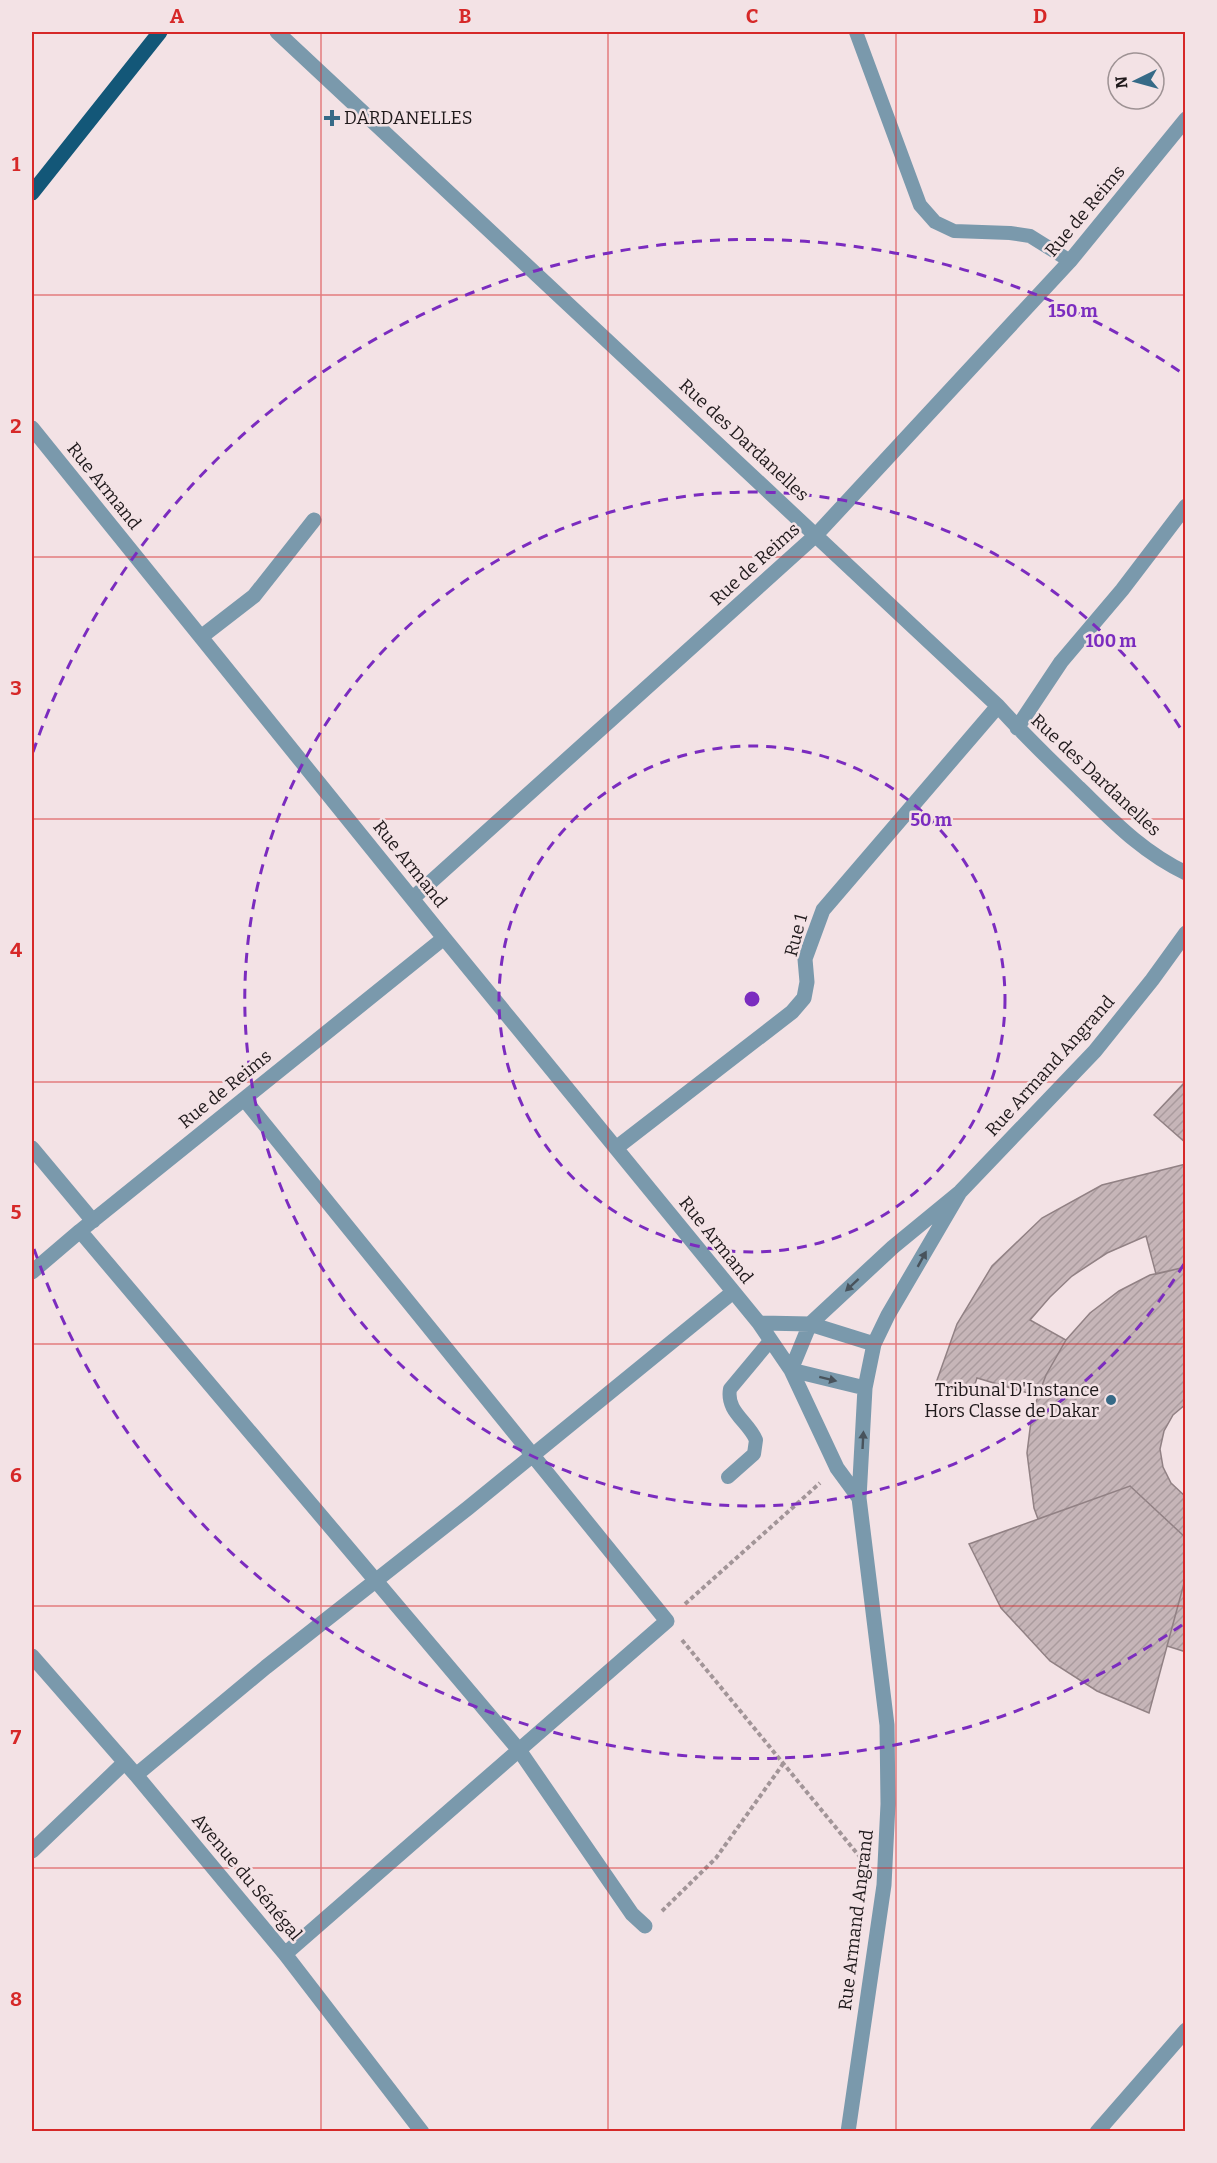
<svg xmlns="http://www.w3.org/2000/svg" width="1217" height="2163" font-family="Bitter,serif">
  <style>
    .building { fill: url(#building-hatch); stroke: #918184; stroke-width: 1.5 }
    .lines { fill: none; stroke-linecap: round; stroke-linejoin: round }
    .path { stroke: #a29598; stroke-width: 4; stroke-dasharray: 4.5 3; stroke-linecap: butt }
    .service { stroke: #7a99ac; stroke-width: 14 }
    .minor { stroke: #7a99ac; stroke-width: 15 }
    .primary { stroke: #135778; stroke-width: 15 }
    .oneway { fill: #48535c }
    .grid { fill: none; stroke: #d62828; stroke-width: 1.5; stroke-opacity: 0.55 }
    .ring { fill: none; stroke: #7b2cbf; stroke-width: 3; stroke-dasharray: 10 8 }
    .poi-dot { fill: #366a87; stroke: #f3e2e5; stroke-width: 2 }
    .labels { text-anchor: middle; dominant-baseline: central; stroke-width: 5; stroke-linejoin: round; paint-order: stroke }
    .poi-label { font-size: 18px; fill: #1f191b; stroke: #f3e2e5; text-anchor: start }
    .street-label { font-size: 18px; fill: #1f191b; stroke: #f3e2e5 }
    .centre { fill: #7b2cbf; stroke: #f3e2e5; stroke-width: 3 }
    .ring-label { font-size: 18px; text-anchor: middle; font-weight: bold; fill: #7b2cbf; stroke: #f3e2e5; stroke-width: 5; stroke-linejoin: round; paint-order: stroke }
    .neatline { fill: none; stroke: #d62828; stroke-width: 2 }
    .grid-label { font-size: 20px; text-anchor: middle; font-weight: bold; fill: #d62828 }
  </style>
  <defs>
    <pattern id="building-hatch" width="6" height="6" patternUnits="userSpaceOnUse" patternTransform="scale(1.5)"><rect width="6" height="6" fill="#c6b5b8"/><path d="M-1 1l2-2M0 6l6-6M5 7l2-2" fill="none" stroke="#aa9b9e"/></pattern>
  </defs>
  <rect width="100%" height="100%" fill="#f3e2e5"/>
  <path class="building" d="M1186 1081V1143L1154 1115Z
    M1186 1164V1267L1156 1274 1146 1236 1107 1253 1072 1276 1050 1297 1030 1320 1066 1340 1046 1375 1038 1396 977 1378 972 1393 936 1383 957 1324 992 1266 1042 1218 1102 1185Z
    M1186 1267V1404L1173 1415 1164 1431 1160 1449 1163 1467 1171 1483 1186 1497V1538L1130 1486 1038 1519 1034 1508 1027 1453 1032 1413 1046 1375 1066 1340 1090 1313 1119 1291 1150 1275Z
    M1130 1486 1186 1538V1576L1149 1713 1097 1691 1050 1661 1001 1608 969 1544Z
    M1186 1576V1652L1167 1646Z"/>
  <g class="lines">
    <path class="path" d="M685 1604 820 1483
      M682 1640 860 1857
      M662 1911 716 1858 783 1764"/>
    <path class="service" d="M856 32 920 205 935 222 954 231 1010 233 1030 236 1070 261
      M728 1477 754 1454 756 1440C748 1421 726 1412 730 1389L770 1341"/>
    <path class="minor" d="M277 32 998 706C1024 735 1051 761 1079 788 1113 821 1142 852 1186 873
      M32 428 444 938 759 1323 791 1370 837 1468 859 1498
      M201 637 254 596 314 520
      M1017 728 1061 662 1122 590 1186 506
      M413 898 816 535 1070 261 1186 119
      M244 1099 667 1621 285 1954
      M32 1148 93 1221
      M616 1148 792 1012 804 998 807 982 805 959 823 910 998 706
      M80 1231 519 1750 632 1914 645 1926
      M32 1272 80 1231 444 938
      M759 1323 810 1324 874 1344
      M791 1370 810 1324 893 1247 960 1192 1095 1051 1152 980 1186 933
      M791 1370 865 1388
      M32 1656 136 1775 285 1954 422 2132
      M136 1775 266 1667 468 1508 733 1292
      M32 1851 124 1763
      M848 2132 884 1885 888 1804 887 1725 859 1498 865 1388 874 1344 888 1315 960 1192
      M1097 2132 1186 2030"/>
    <path class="primary" d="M32 193 160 32"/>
  </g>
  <defs><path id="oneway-solid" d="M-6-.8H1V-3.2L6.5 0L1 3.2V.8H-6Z" transform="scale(1.5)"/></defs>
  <g class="oneway">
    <use href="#oneway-solid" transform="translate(922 1259) rotate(-61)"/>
    <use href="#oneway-solid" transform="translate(852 1285) rotate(137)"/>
    <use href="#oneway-solid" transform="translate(828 1379) rotate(14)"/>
    <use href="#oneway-solid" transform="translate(863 1440) rotate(-87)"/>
  </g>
  <path class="grid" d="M321 32V2132M608 32V2132M896 32V2132M32 295H1186M32 557H1186M32 819H1186M32 1082H1186M32 1344H1186M32 1606H1186M32 1868H1186"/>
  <g class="ring">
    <circle cx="752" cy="999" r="253"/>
    <path d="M1184 1264A507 507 0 1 1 1184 734"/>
    <path d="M1182 1625A760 760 0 0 1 33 1246M33 752A760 760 0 0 1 1182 373"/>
  </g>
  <g class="poi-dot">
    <path d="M329 109h6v6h6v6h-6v6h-6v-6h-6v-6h6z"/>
    <circle cx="1111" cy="1400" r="6"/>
  </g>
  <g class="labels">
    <g class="poi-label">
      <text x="344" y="118">DARDANELLES</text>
      <text x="1099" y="1390" text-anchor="end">Tribunal D'Instance<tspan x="1099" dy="21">Hors Classe de Dakar</tspan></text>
    </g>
    <g class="street-label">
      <text transform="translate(1085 211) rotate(-50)">Rue de Reims</text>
      <text transform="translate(744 440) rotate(43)">Rue des Dardanelles</text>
      <text transform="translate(104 486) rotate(51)">Rue Armand</text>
      <text transform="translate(755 564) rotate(-42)">Rue de Reims</text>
      <text transform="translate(1096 775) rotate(43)">Rue des Dardanelles</text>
      <text transform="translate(410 864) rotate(51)">Rue Armand</text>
      <text transform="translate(796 935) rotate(-75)">Rue 1</text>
      <text transform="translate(1050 1066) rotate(-48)">Rue Armand Angrand</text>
      <text transform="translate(225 1089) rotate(-39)">Rue de Reims</text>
      <text transform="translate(716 1240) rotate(51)">Rue Armand</text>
      <text transform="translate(247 1877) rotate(50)">Avenue du Sénégal</text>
      <text transform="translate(856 1920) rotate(-83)">Rue Armand Angrand</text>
    </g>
  </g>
  <circle cx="752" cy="999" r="9" class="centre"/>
  <g class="ring-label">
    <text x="1073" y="317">150 m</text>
    <text x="1111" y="647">100 m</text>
    <text x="931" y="826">50 m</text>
  </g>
  <rect width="1217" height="2163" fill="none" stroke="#f3e2e5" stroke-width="66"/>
  <g transform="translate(1136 81) rotate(265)"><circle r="28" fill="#f3e2e5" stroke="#9e9294" stroke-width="1.5"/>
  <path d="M0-4.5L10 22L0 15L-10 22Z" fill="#366a87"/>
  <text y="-9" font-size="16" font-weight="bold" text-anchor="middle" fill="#1f191b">N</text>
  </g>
  <rect x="33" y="33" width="1151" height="2097" class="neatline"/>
  <g class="grid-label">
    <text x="177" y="23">A</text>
    <text x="465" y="23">B</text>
    <text x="752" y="23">C</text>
    <text x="1040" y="23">D</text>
    <text x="16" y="171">1</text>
    <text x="16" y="433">2</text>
    <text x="16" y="695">3</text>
    <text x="16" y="957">4</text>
    <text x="16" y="1219">5</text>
    <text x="16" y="1482">6</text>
    <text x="16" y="1744">7</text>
    <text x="16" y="2006">8</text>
  </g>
</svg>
